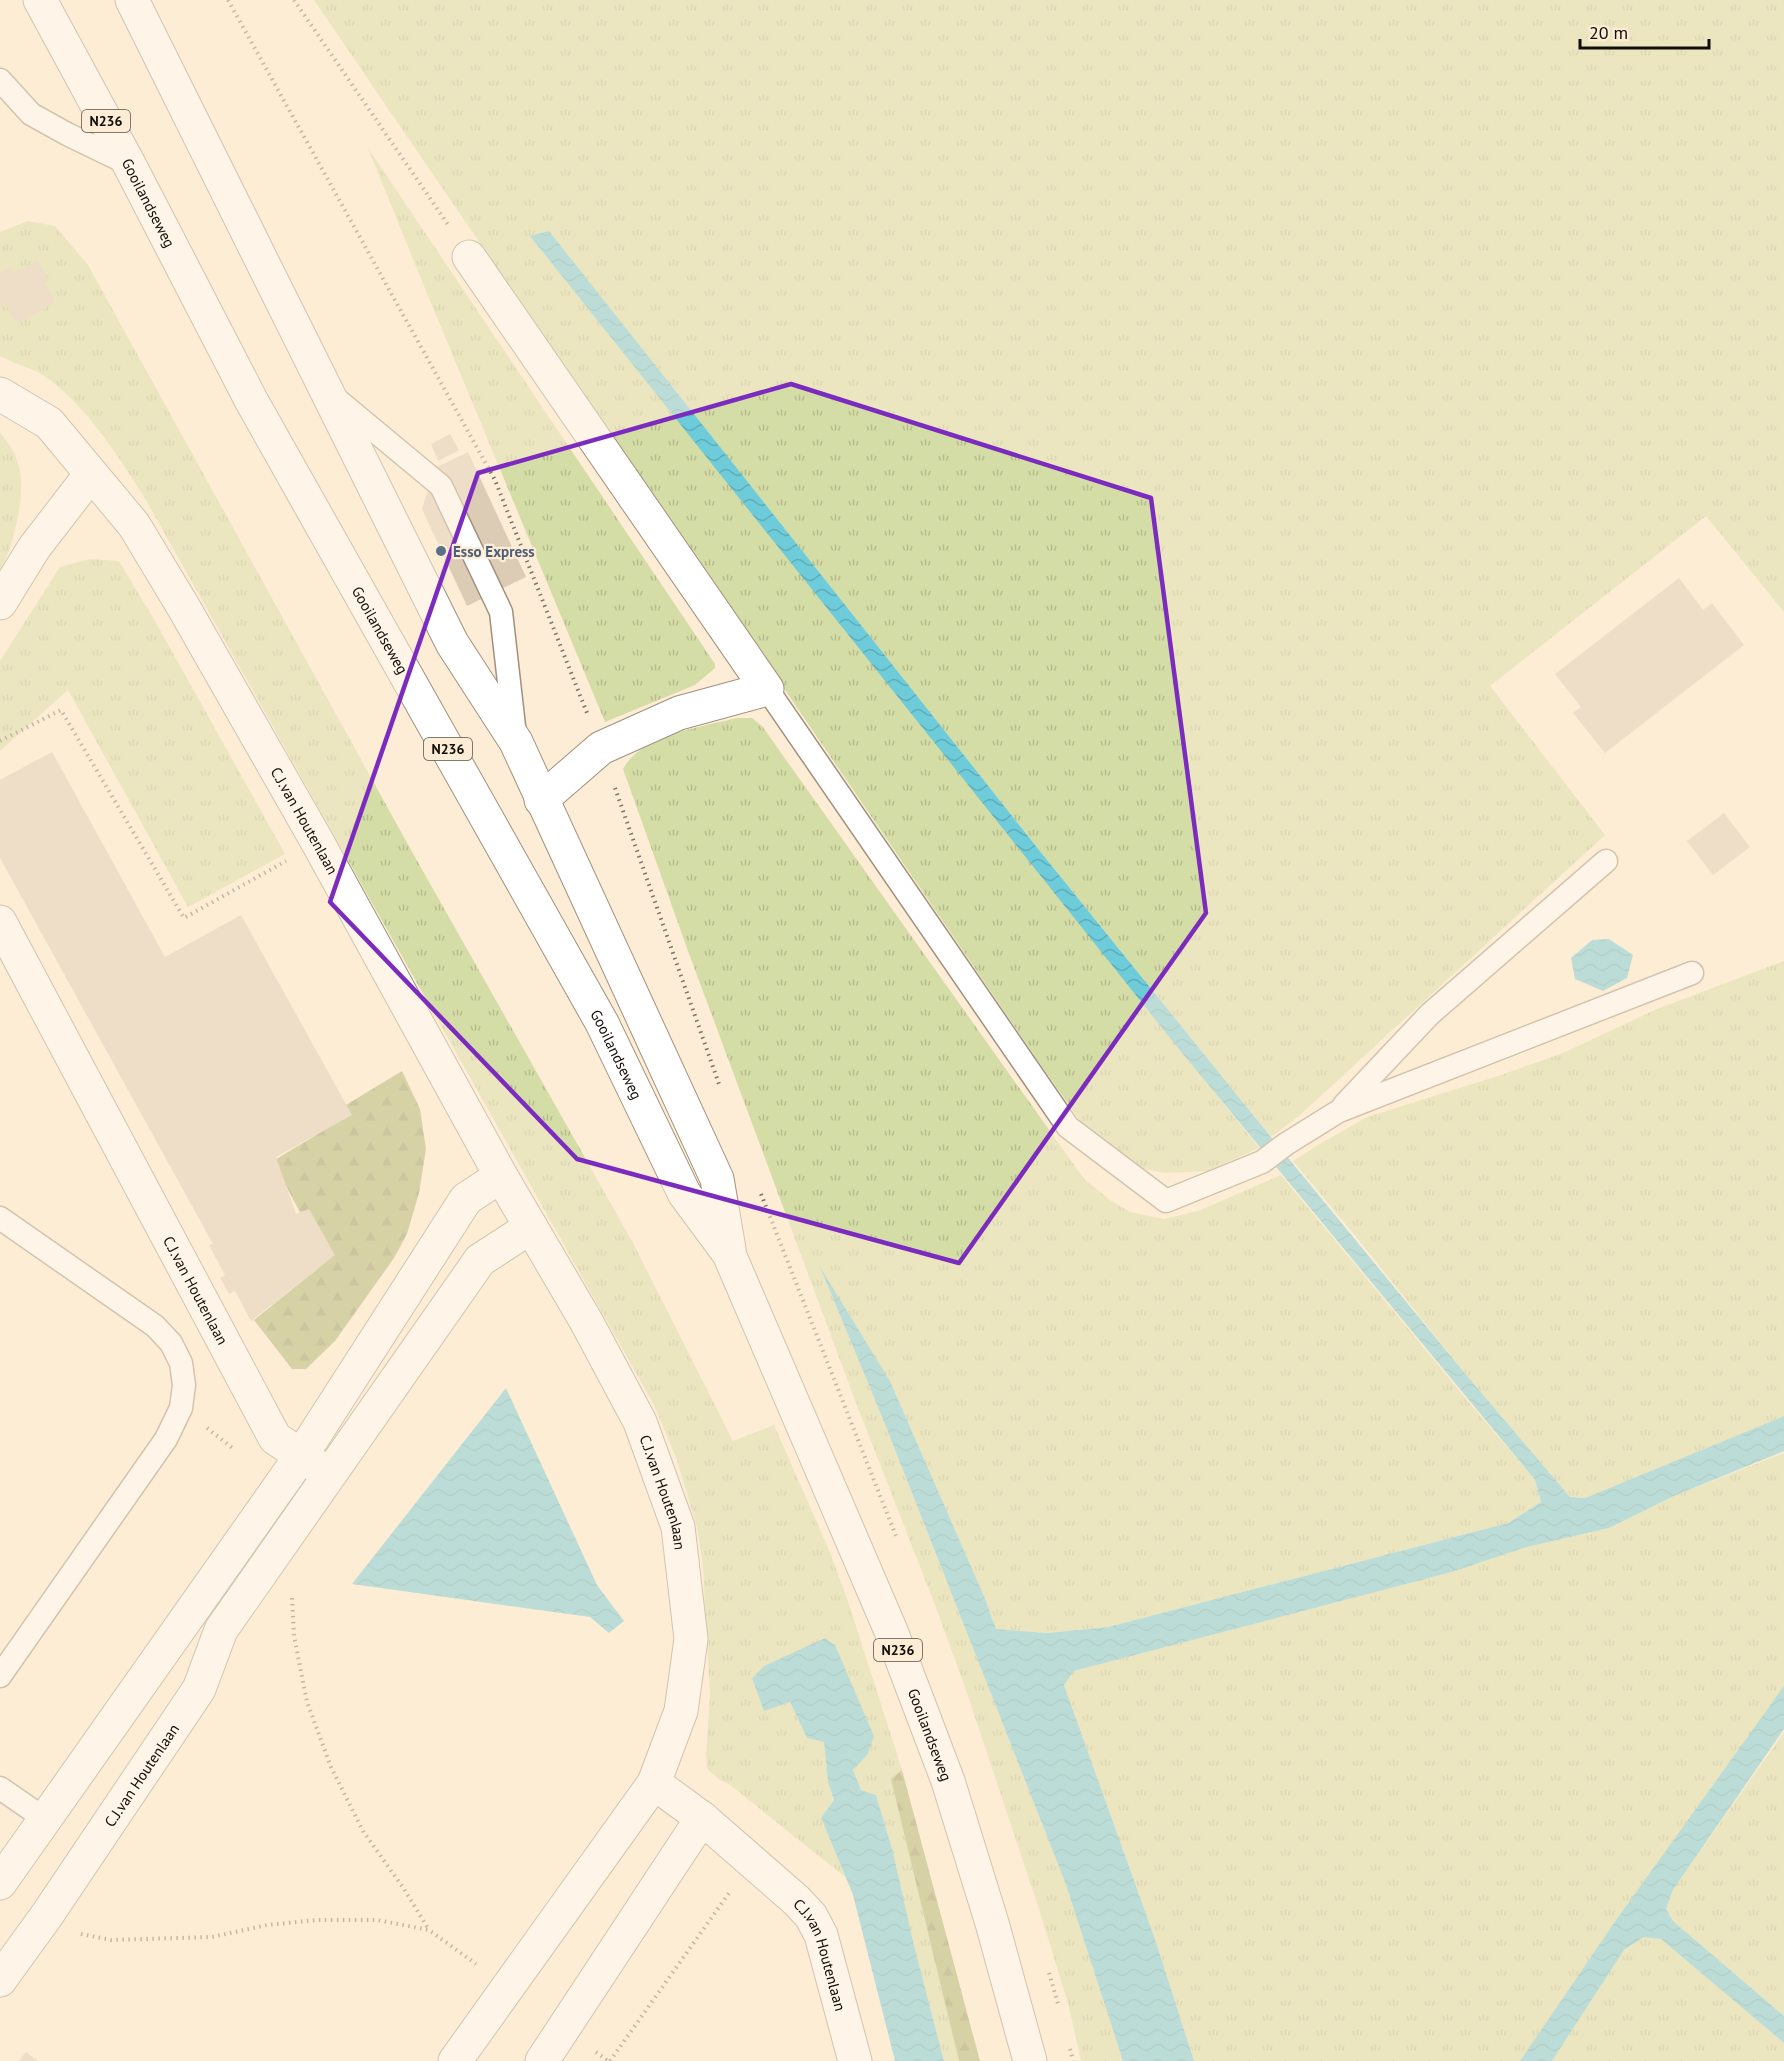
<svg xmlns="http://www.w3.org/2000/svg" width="1784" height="2061" font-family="'PT Sans',sans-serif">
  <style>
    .grass { fill: url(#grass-tufts) }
    .forest { fill: url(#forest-firs) }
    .water { fill: url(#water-waves) }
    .building { fill: #dcccb6 }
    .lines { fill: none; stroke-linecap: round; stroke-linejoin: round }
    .service-casing { stroke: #a0917d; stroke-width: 25 }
    .minor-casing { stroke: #a0917d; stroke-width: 35 }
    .primary-casing { stroke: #a0917d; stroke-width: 35 }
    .path { stroke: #7e7466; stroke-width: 4; stroke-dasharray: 1.5 4.5; stroke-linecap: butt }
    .service { stroke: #fff; stroke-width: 22 }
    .minor { stroke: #fff; stroke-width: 33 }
    .primary { stroke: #fff; stroke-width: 33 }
    .marked { fill: none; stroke: #7b2cbf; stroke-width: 4.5; stroke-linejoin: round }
    .service-dot { fill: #5c6f8a; stroke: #fdedd6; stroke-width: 2 }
    .labels { text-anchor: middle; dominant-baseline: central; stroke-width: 4.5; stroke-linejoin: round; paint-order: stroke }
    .shield { fill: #fdedd6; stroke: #585044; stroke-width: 1.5 }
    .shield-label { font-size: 14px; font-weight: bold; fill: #110c05 }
    .street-label { font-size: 15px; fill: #110c05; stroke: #fdedd6 }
    .service-label { font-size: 15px; font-weight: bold; fill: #4e5e75; stroke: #fdedd6; text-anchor: start }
  </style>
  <defs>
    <pattern id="grass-tufts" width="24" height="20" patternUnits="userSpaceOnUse" patternTransform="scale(1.5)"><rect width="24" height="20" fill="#d5dda6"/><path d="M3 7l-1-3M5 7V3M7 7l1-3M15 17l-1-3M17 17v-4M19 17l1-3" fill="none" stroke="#b6bc8d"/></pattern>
    <pattern id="forest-firs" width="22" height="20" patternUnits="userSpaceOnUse" patternTransform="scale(1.5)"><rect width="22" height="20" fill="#a8b06d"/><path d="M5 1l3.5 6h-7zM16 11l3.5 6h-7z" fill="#90965d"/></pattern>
    <pattern id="water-waves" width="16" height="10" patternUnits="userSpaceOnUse" patternTransform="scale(1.5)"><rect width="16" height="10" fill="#6ecbd9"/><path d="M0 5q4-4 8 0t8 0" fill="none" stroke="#5eadb9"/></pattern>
  </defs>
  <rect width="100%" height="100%" fill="#fdedd6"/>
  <path class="grass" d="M314 0H1784V612L1706 516 1490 686 1605 835 1300 1115 1271 1137 1043 855 549 232 531 236 1259 1148 1207 1171 1165 1173 1128 1166 1093 1139 1043 1068Z
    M368 148 715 664V668L695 685 605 722 426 291Z
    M28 221 55 226 88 265 411 850 632 1241 733 1441 774 1425 829 1550 848 1601 902 1770 892 1779 959 2061H944L914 1945 893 1852 876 1795 861 1790 852 1770 868 1754 824 1638 815 1643 790 1702 807 1738 824 1742 828 1782 834 1800 821 1818 845 1877 729 1784 720 1780 707 1769 706 1753 710 1696 703 1567 697 1527 677 1460 654 1405 143 495C115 452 88 408 46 377 33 368 14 364 0 356V232Z
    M0 433C24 459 24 483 18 516 14 535 10 553 0 570Z
    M90 559 119 561 155 621 285 854 188 907 68 690 0 751V661L60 567Z
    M737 718H752L762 726 1084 1179 1110 1200 1130 1212 1164 1219 1198 1211 1281 1175 1472 1406 1535 1480 1541 1502 1508 1523 1108 1627 1047 1633 996 1629 984 1596 890 1381 822 1272 882 1417 1065 1882 1123 2061H1081L1068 2003 1038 1906 966 1690 935 1605 853 1395 688 951 623 769C641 735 701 727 737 718Z
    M1784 961V1416L1585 1498 1570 1497 1463 1371 1357 1238 1293 1161 1318 1145 1367 1117 1501 1075 1563 1053 1657 1009Z
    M1784 1453V1688L1523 2061H1194L1155 1939 1064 1685 1074 1671 1452 1572 1527 1547 1609 1528 1674 1496Z
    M1784 1732V2016L1673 1921 1666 1909 1673 1890Z
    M1644 1937 1661 1938 1784 2043V2061H1552L1624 1950Z"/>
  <path class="forest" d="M402 1071 420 1109 426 1149 419 1193 407 1234 394 1258 335 1341 306 1369H292L254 1320 326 1262 273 1161 346 1117 341 1108Z
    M902 1770 980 2061H959L891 1779Z"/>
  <path class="water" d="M549 231 1043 855 1271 1137 1463 1371 1570 1497 1585 1498 1784 1416V1451L1674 1496 1609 1528 1527 1547 1452 1572 1074 1671 1064 1685 1155 1939 1194 2061H1123L1065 1882 882 1417 820 1267 890 1381 984 1596 996 1629 1047 1633 1108 1627 1508 1523 1541 1502 1535 1480 1182 1053 530 236Z
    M1609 939 1633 955 1627 978 1603 991 1575 979 1571 958 1592 940Z
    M506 1388 597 1585 624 1621 609 1633 590 1617 352 1584Z
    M825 1638 835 1645 874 1736 868 1754 853 1770 861 1790 876 1795 893 1852 914 1945 944 2061H895L853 1895 821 1818 834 1800 828 1782 824 1742 807 1738 790 1702 764 1711 752 1678 764 1666Z
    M1784 1686V1729L1673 1890 1666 1909 1673 1921 1784 2016V2043L1661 1939 1644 1937 1624 1950 1552 2061H1520L1614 1923Z"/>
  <path class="building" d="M38 260 49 280 45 283 56 302 17 324 5 303 0 306V273L11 267 14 273Z
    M450 434 459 450 438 461 431 444Z
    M468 452 526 577 467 606 422 509 435 468Z
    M1679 578 1703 610 1712 603 1744 645 1605 753 1573 713 1581 707 1555 674Z
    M52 752 165 957 241 915 352 1115 276 1157 296 1214 309 1209 335 1255 251 1321 235 1291 229 1294 220 1278 225 1275 209 1245 213 1244 0 858V780Z
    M1724 813 1750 847 1713 875 1687 841Z
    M26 2052 38 2061H19Z"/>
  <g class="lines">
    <g class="service-casing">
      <path id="service" d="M0 80 31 114 67 134 129 164
        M334 397 441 486 501 612 515 735
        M767 689 1068 1127 1166 1201 1262 1162 1286 1144 1339 1111 1692 973
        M1344 1105 1430 1014 1606 861
        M0 1218 155 1326 171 1343 181 1363 184 1385 181 1408 166 1439 0 1676
        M0 1788 45 1819"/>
    </g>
    <g class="minor-casing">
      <g id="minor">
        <path d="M469 257 767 689 679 713 601 748 541 800"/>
        <path id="s1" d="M0 394 49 423 134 525 184 608 318 843 501 1176 586 1321 640 1422 678 1527 691 1639 681 1711 654 1783 702 1818 796 1900 811 1916 821 1935 855 2061"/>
        <path d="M0 603 34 548 91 474"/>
        <path id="s2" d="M0 922 275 1438 318 1467"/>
        <path d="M0 1883 301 1456 466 1199 501 1176"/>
        <path id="s3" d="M0 1980 47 1915 199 1689 221 1630 480 1260 531 1227"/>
        <path d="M455 2061 654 1783"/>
        <path d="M542 2061 702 1818"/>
      </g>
    </g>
    <g class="primary-casing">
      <g id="primary">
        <path id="s4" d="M40 0 129 164 251 400 602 1023 684 1193 729 1254 891 1631 948 1781 992 1923 1030 2061"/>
        <path d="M132 0 452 643 516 742 717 1179 729 1249"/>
      </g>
    </g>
    <path class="path" d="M228 0 495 480 587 713
      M294 0 449 226
      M0 741 61 710 184 918 286 861
      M615 788 719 1084
      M761 1194 896 1536
      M207 1428 235 1450
      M292 1598 294 1636 307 1702 331 1767 363 1831 404 1889 429 1930
      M81 1934 111 1940 212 1937 267 1925 317 1920H377L429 1930 476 1964
      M1049 1973 1059 2007
      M1070 2049 1073 2061
      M596 2052 608 2061
      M610 2061 729 1893"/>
    <use href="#service" class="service"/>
    <use href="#minor" class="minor"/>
    <use href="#primary" class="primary"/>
  </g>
  <path d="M0 0H1784V2061H0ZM791 384 1151 498 1206 913 959 1263 577 1159 330 902 478 473Z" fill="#fdedd6" fill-opacity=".55" fill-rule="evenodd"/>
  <path class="marked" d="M791 384 1151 498 1206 913 959 1263 577 1159 330 902 478 473Z"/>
  <circle class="service-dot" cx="441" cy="551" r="6"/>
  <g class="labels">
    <g class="shield">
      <rect x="82" y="110" width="48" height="22" rx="4.5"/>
      <rect x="424" y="738" width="48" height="22" rx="4.5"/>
      <rect x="874" y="1639" width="48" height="22" rx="4.5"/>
    </g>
    <g class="shield-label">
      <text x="106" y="121">N236</text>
      <text x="448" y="749">N236</text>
      <text x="898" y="1650">N236</text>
    </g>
    <g class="street-label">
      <text stroke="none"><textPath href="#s4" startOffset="230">Gooilandseweg</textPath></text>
      <text stroke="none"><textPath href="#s4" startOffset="716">Gooilandseweg</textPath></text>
      <text stroke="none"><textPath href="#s1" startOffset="531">C.J.van Houtenlaan</textPath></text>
      <text stroke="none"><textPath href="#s4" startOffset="1202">Gooilandseweg</textPath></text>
      <text stroke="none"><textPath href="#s2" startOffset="417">C.J.van Houtenlaan</textPath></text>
      <text stroke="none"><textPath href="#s1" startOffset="1294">C.J.van Houtenlaan</textPath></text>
      <text stroke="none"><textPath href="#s4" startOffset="1953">Gooilandseweg</textPath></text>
      <text stroke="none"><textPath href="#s3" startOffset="249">C.J.van Houtenlaan</textPath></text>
      <text stroke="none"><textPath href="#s1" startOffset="1839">C.J.van Houtenlaan</textPath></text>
    </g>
    <g class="service-label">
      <text x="453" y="551">Esso Express</text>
    </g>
  </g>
  <path d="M1580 39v9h129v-9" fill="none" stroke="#110c05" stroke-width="3"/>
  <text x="1589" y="39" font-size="18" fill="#110c05" stroke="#fdedd6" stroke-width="4.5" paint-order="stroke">20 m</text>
</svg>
